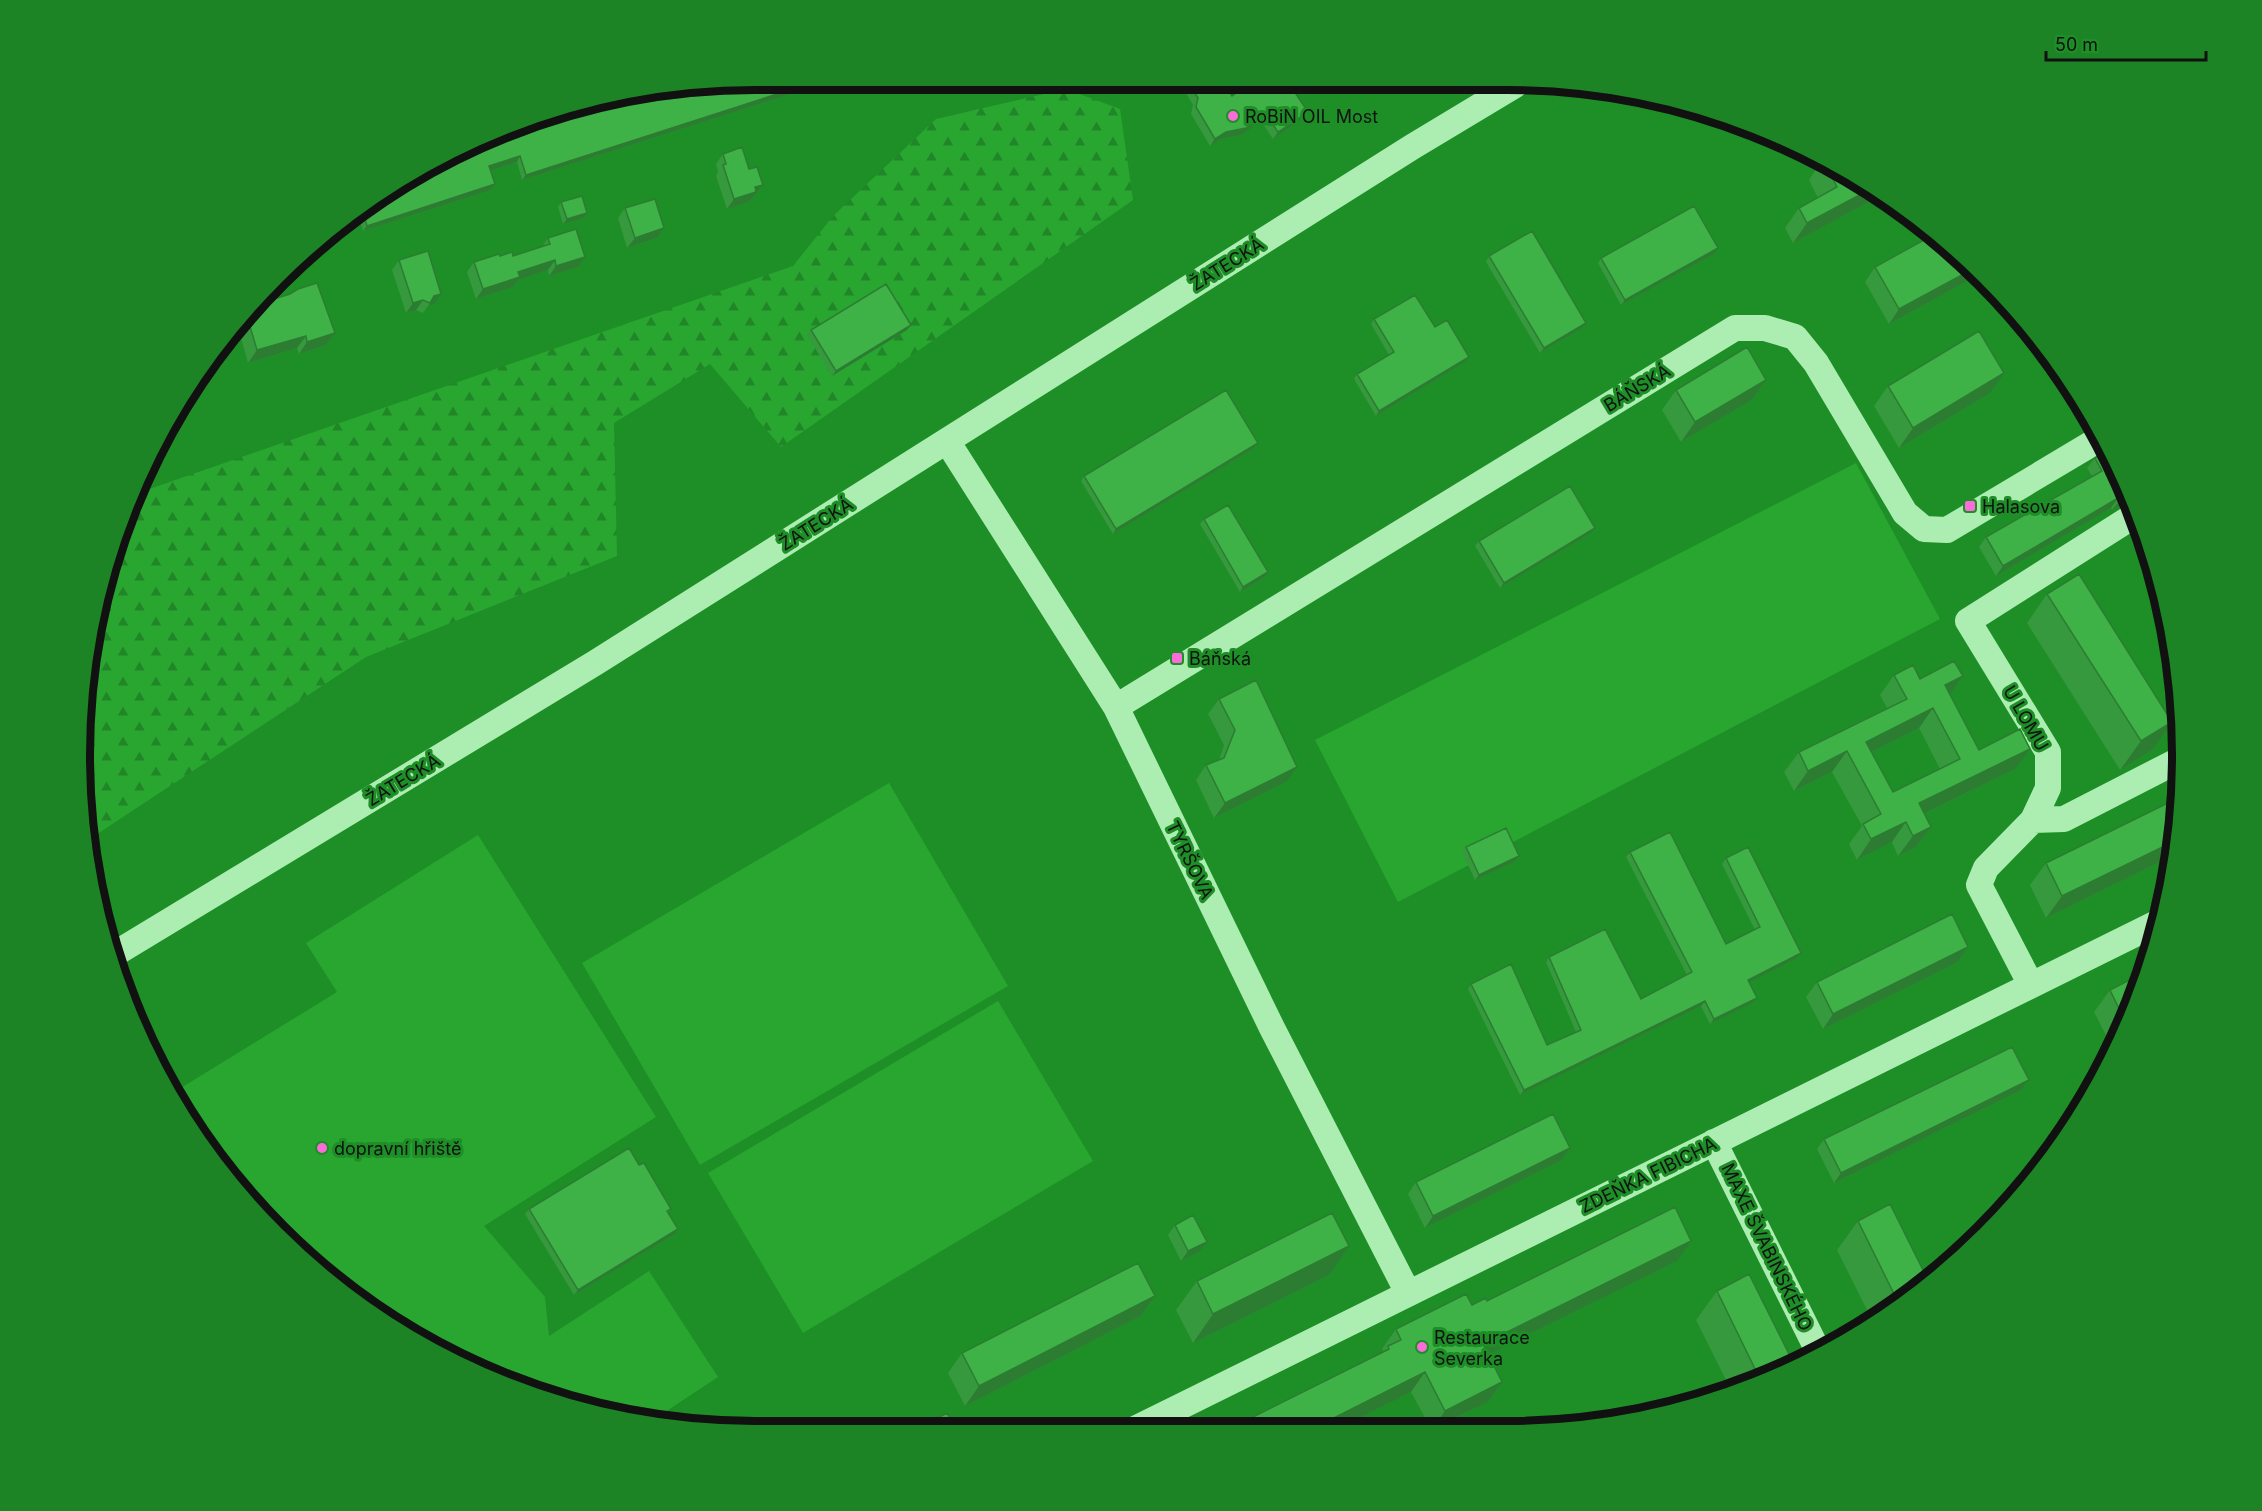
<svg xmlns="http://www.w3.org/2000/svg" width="2262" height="1511" font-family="Inter,sans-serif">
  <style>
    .forest { fill: url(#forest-firs) }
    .park { fill: #28a630 }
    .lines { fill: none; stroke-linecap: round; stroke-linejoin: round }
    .minor { stroke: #acedb1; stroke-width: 26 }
    .wall { fill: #36993d; fill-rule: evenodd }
    .shaded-wall { fill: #2c7d32 }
    .building { fill: #3fb247; stroke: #2c7d32; stroke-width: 1.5; fill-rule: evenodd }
    .poi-dot { fill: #fb6cda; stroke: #1e8e27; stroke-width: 2 }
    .labels { text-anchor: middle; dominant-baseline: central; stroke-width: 6; stroke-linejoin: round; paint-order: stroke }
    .poi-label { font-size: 18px; fill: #111; stroke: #1e8e27; text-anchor: start }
    .street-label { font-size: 18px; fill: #111; stroke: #1e8e27 }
    .rim { fill: none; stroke: #111; stroke-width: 8 }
  </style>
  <defs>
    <pattern id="forest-firs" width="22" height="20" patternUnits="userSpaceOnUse" patternTransform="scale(1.5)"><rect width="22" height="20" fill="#28a630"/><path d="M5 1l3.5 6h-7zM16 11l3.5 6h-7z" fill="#218627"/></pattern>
  </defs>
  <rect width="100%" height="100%" fill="#1e8e27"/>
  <path class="forest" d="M1066 89 1120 109 1133 200 781 447 710 364 614 423 617 556 366 657 88 840 81 800V711L102 581 132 495 793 266 833 216 936 119Z"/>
  <path class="park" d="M1856 463 1940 619 1398 902 1315 740Z
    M889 783 1008 986 700 1165 582 963Z
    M478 835 656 1117 484 1226 545 1297 549 1336 649 1271 718 1377 650 1422 539 1396 457 1362 310 1264 247 1201 171 1094 337 992 306 943Z
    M998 1001 1093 1161 803 1333 708 1173Z"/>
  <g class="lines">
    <path class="minor" d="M947 441 1116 707 1272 1028 1408 1293
      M1116 707 1735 328H1765L1795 337 1816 363 1905 513 1924 529 1947 530 2101 438
      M2033 820 2064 819 2179 760
      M113 955 595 663 1412 147 1515 85
      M2031 985 1979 885 1986 868 2033 820 2048 788V752L1968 621 2135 515
      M1714 1142 1819 1353
      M1137 1428 2159 922"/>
  </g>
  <path class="wall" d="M667 85H811L809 88 522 180 517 162 491 170 495 184 491 190 363 231 357 212 356 213 380 194 530 120Z
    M1191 87 1232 96 1303 119 1273 139 1261 121 1241 135 1221 139 1210 146 1191 114 1193 105 1186 93Z
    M723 154 749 169 763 185 749 202 727 209 716 176 718 172 716 164Z
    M1822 160 1878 197 1793 243 1785 228 1799 208 1818 198 1809 180Z
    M561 202 587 213 584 218 563 224 558 207Z
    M625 208 664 228 657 238 627 248 618 218Z
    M548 238 585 257 578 267 549 276 548 270 518 280 513 287 476 299 467 272 474 262 500 256H513L542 247Z
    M1952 247 1978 275 1889 324 1865 282 1875 267Z
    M1718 248 1714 254 1621 305 1598 263 1601 258Z
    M1489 256 1582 328 1540 353 1486 262Z
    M399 260 434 304 428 306 423 313 416 310 406 313 392 270Z
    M254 305 335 333 326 345 299 354 297 348 248 363 237 324Z
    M1374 319 1435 327 1469 357 1465 362 1376 416 1354 379 1357 374 1389 355 1371 324Z
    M811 330H907L832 376 807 335Z
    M1766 380 1752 400 1681 442 1662 410 1676 390Z
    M1888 386 1990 393 1899 448 1874 406Z
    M1258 443 1254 448 1113 534 1081 481 1084 476Z
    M2095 458 2129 500 2112 510 2111 508 1996 576 1979 547 1986 537 2092 476 2087 468Z
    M1204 519 1268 572 1265 577 1240 592 1200 524Z
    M1595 528 1591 533 1500 588 1475 546 1479 541Z
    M2158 576 2160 581 2161 587 2156 579Z
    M2047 594 2152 750 2120 770 2027 623Z
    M1894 675 1920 679 1963 676 1950 694 1979 750 2015 769 1924 814 1931 827 1916 847 1898 856 1892 842 1857 860 1849 844 1862 826 1832 772 1794 791 1784 772 1799 752 1887 708 1880 695ZM1919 728 1940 769 1893 792 1871 752Z
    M1219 699 1286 782 1214 818 1196 780 1206 765 1219 760 1224 745 1208 714Z
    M2178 792 2177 844 2174 855 2046 918 2030 885 2046 863 2173 801Z
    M1466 847 1519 856 1516 861 1475 880 1462 852Z
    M1630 852 1726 944 1755 930 1722 864 1726 858 1801 953 1797 958 1749 982 1757 998 1753 1003 1710 1024 1701 1006 1520 1095 1468 989 1471 984 1547 1045 1576 1032 1546 962 1549 957 1641 999 1687 975 1626 857Z
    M1968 947 1958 962 1823 1029 1806 997 1817 982Z
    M2147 973 2115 1043 2111 1045 2094 1012 2110 990Z
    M2029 1080 2021 1090 1834 1183 1817 1149 1824 1139Z
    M1570 1148 1562 1160 1425 1228 1408 1194 1416 1182Z
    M639 1165 671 1209 668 1213 678 1229 675 1234 574 1295 525 1214 529 1209Z
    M1858 1221 1918 1292 1872 1320 1837 1250Z
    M1175 1225 1207 1242 1199 1252 1181 1261 1168 1235Z
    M1677 1261 1489 1354 1502 1382 1488 1402 1433 1429H1431L1411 1392 1338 1429H1245L1253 1417 1384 1352 1382 1349 1396 1329 1487 1301Z
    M1329 1275 1193 1343 1176 1310 1197 1281Z
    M1717 1291 1795 1366 1731 1390 1696 1320Z
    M1155 1296 1141 1316 965 1406 948 1373 962 1353Z"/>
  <path class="shaded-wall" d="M805 85H811L809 88 522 180 526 175Z
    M1308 112 1303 119 1273 139 1278 132Z
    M1266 115 1261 121 1241 135 1221 139 1210 146 1215 139 1226 132Z
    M520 156 517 162 486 172 489 166Z
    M495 184 491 190 363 231 367 226Z
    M763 185 749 202 727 209 734 199 755 187Z
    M1867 191 1878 197 1793 243 1807 223Z
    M587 213 584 218 563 224 567 219Z
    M664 228 657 238 627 248 635 238Z
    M335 235 332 241 316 246 325 239Z
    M1718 248 1714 254 1621 305 1625 300Z
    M585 257 578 267 549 276 556 266Z
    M555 260 548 270 518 280 513 287 476 299 483 289 518 272Z
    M1973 269 1978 275 1889 324 1899 309Z
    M441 294 434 304 428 306 434 296Z
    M423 300 416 310 406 313 413 303Z
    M1586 323 1582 328 1540 353 1544 348Z
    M911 325 907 330 832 376 836 371Z
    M335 333 326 345 299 354 307 342Z
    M306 336 297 348 248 363 257 350Z
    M1469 357 1465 362 1376 416 1379 411Z
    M2004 373 1990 393 1899 448 1913 428Z
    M1766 380 1752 400 1681 442 1695 422Z
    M195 402 192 407 181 411 184 406Z
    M1258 443 1254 448 1113 534 1116 529Z
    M2127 496 2129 500 2112 510 2120 500Z
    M2118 498 2111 508 1996 576 2003 566Z
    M1595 528 1591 533 1500 588 1504 583Z
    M1268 572 1265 577 1240 592 1243 587Z
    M1963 676 1948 697 1945 685Z
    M1933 708 1919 728 1851 762 1866 742Z
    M2172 722 2152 750 2120 770 2141 741Z
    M2030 749 2015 769 1905 823 1892 842 1857 860 1871 839 1919 803Z
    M1847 751 1832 772 1794 791 1808 771Z
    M1297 767 1286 782 1214 818 1225 803Z
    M1931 827 1916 847 1898 856 1913 836Z
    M2177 840 2174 855 2046 918 2062 896Z
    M1519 856 1516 861 1475 880 1479 875Z
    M1968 947 1958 962 1823 1029 1833 1014Z
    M1801 953 1797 958 1744 985 1748 980Z
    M1757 998 1753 1003 1710 1024 1714 1019Z
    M1705 1001 1701 1006 1520 1095 1524 1090Z
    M2119 1033 2115 1043 2111 1045Z
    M2029 1080 2021 1090 1834 1183 1841 1173Z
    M1570 1148 1562 1160 1425 1228 1433 1216Z
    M678 1229 675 1234 574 1295 578 1290Z
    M1691 1241 1677 1261 1469 1364 1483 1344Z
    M1207 1242 1199 1252 1181 1261 1188 1251Z
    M1349 1246 1329 1275 1193 1343 1213 1314Z
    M1155 1296 1141 1316 965 1406 979 1386Z
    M1425 1372 1411 1392 1338 1429H1312Z
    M1502 1382 1488 1402 1432 1429 1445 1411Z"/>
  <path class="building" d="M667 85H805L526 175 520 156 489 166 495 184 367 226 362 208 380 194 510 129 518 127V126L530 120 557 111Z
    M1193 85H1225L1232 96 1247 85H1290L1308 112 1278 132 1266 115 1246 128 1226 132 1215 139 1196 107 1198 98 1191 87Z
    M742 147 749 169 757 167 763 185 755 187 756 192 734 199 723 165 726 164 723 154Z
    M1824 161 1867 191 1807 223 1799 208 1837 187Z
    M582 196 587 213 567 219 561 202Z
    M655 199 664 228 635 238 625 208Z
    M1694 206 1718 248 1625 300 1601 258Z
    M576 229 585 257 556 266 555 260 518 272 520 277 483 289 474 262 499 254 500 256 512 252 513 256 550 244 548 238Z
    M334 231 335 235 325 239Z
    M1532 231 1586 323 1544 348 1489 256Z
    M1933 235 1952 247 1973 269 1899 309 1875 267Z
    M428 251 441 294 434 296 430 303 423 300 413 303 399 260Z
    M317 283 335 333 307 342 306 336 257 350 246 313 254 305 290 294 298 289Z
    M886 284 911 325 836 371 811 330Z
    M1415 295 1435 327 1447 320 1469 357 1379 411 1357 374 1394 352 1374 319Z
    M1979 331 2004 373 1913 428 1888 386Z
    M1747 347 1766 380 1695 422 1676 390Z
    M1226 390 1258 443 1116 529 1084 476Z
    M192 391 195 402 184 406Z
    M2109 451 2113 457 2127 496 2120 500 2118 498 2003 566 1986 537 2102 471 2095 458Z
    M1570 486 1595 528 1504 583 1479 541Z
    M1228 505 1268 572 1243 587 1204 519Z
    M2079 574 2172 722 2141 741 2047 594Z
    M1954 661 1963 676 1945 685 1979 750 2020 729 2030 749 1919 803 1931 827 1913 836 1906 822 1871 839 1863 824 1881 814 1847 751 1808 771 1799 752 1907 699 1894 675 1913 665 1920 679ZM1933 708 1960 759 1893 792 1866 742Z
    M1256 680 1297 767 1225 803 1206 765 1224 758 1235 730 1219 699Z
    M2178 798 2177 840 2062 896 2046 863Z
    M1506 828 1519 856 1479 875 1466 847Z
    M1670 832 1726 944 1760 927 1726 858 1748 847 1801 953 1748 980 1757 998 1714 1019 1705 1001 1524 1090 1471 984 1511 964 1547 1045 1581 1030 1549 957 1605 929 1641 999 1692 972 1630 852Z
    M1952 914 1968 947 1833 1014 1817 982Z
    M2147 971V973L2125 1021 2110 990Z
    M2012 1047 2029 1080 1841 1173 1824 1139Z
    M1553 1114 1570 1148 1433 1216 1416 1182Z
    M629 1148 639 1165 644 1163 671 1209 667 1211 678 1229 578 1290 529 1209Z
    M1890 1204 1929 1282 1918 1292 1899 1304 1858 1221Z
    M1675 1207 1691 1241 1483 1344 1502 1382 1445 1411 1425 1372 1312 1429H1259L1253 1417 1389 1349 1388 1346 1401 1340 1396 1329 1466 1294 1472 1305 1486 1298 1487 1301Z
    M1332 1213 1349 1246 1213 1314 1197 1281Z
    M1193 1215 1207 1242 1188 1251 1175 1225Z
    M1138 1263 1155 1296 979 1386 962 1353Z
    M1749 1274 1795 1366 1760 1379 1717 1291Z
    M947 1413 954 1427H920Z"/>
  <g class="poi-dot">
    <circle cx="1233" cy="116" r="6"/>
    <rect x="1964" y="500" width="12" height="12" rx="3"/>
    <rect x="1171" y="652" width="12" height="12" rx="3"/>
    <circle cx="322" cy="1148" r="6"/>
    <circle cx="1422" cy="1347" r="6"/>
  </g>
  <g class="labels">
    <g class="poi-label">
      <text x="1245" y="116">RoBiN OIL Most</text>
      <text x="1982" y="506">Halasova</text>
      <text x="1189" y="658">Báňská</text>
      <text x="334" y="1148">dopravní hřiště</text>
      <text x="1434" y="1337">Restaurace<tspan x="1434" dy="21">Severka</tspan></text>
    </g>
    <g class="street-label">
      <text transform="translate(1227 264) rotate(-32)">ŽATECKÁ</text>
      <text transform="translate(1637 388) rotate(-31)">BÁŇSKÁ</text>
      <text transform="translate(816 524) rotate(-32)">ŽATECKÁ</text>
      <text transform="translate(2026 718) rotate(60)">U LOMU</text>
      <text transform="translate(403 780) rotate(-31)">ŽATECKÁ</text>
      <text transform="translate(1190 860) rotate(64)">TYRŠOVA</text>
      <text transform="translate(1648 1175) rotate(-26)">ZDEŇKA FIBICHA</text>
      <text transform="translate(1767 1247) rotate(64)">MAXE ŠVABINSKÉHO</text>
    </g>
  </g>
  <path d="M0 0H2262V1511H0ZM755 90H1507A665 665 0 0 1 2172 755V756A665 665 0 0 1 1507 1421H755A665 665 0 0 1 90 756V755A665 665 0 0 1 755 90Z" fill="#1d8425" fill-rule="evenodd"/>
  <path class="rim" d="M755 90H1507A665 665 0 0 1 2172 755V756A665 665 0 0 1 1507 1421H755A665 665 0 0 1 90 756V755A665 665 0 0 1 755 90Z"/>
  <path d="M2046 51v9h160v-9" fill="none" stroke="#111111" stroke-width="3"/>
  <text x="2055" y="51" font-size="18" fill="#111111" stroke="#1e8e27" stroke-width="4.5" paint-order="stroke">50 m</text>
</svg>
